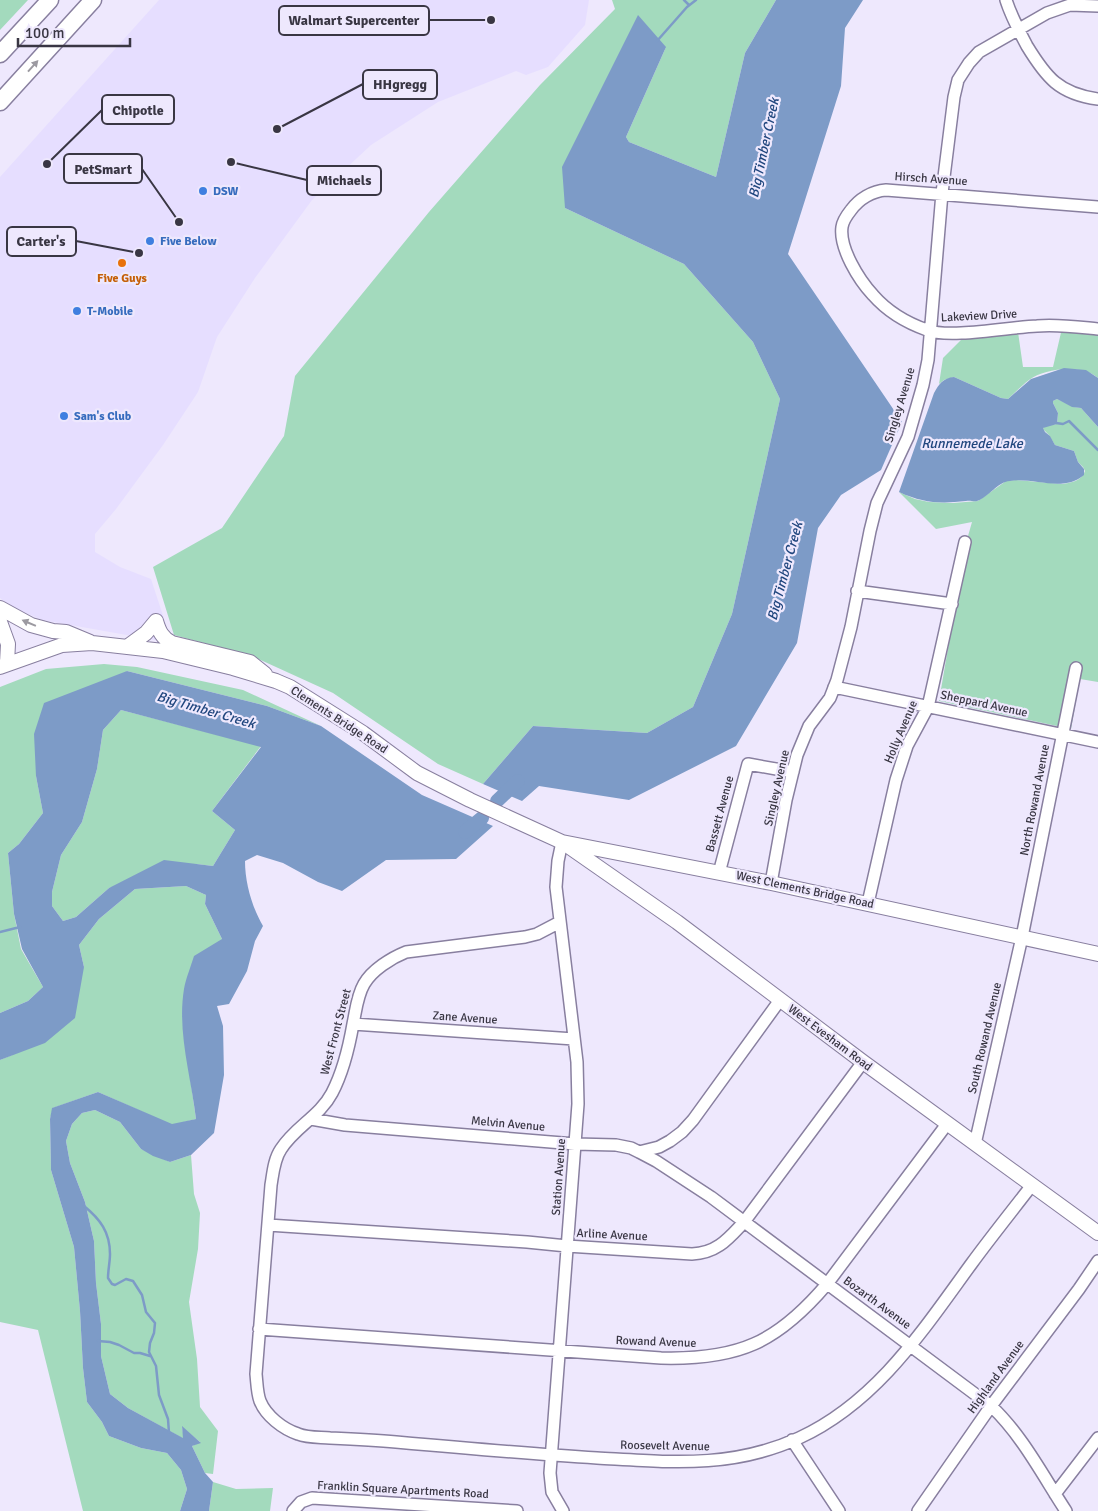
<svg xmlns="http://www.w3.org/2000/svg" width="1098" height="1511" font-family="Signika,sans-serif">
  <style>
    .built { fill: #e6deff }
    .green { fill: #a3dabd }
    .water { fill: #7d9bc7; fill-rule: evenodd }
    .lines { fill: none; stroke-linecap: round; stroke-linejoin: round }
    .stream { stroke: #7d9bc7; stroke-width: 2.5 }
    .river { stroke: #7d9bc7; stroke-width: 14 }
    .minor-casing { stroke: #887f9f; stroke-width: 14 }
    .major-casing { stroke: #887f9f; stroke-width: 16 }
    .highway-casing { stroke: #887f9f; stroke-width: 19 }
    .minor { stroke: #fff; stroke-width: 11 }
    .major { stroke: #fff; stroke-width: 14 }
    .highway { stroke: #fff; stroke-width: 16 }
    .oneway { fill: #9c9aa1 }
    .shop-dot { fill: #3f7fe0; stroke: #eee8fd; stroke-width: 2 }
    .food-dot { fill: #e8710a; stroke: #eee8fd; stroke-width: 2 }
    .labels { text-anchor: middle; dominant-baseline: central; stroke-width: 4.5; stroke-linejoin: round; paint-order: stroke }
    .street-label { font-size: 12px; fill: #393643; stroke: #eee8fd }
    .shop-label { font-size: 12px; font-weight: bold; fill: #366cbe; stroke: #eee8fd; text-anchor: start }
    .food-label { font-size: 12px; font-weight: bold; fill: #c56008; stroke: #eee8fd }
    .water-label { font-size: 14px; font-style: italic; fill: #20467e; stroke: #eee8fd }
    .leader { fill: none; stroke: #393643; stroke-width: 2 }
    .callout-dot { fill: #393643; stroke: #eee8fd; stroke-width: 2 }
    .callout { fill: #eee8fd; stroke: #393643; stroke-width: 2 }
    .callout-label { font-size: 14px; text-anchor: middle; font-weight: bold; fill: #393643 }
  </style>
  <rect width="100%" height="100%" fill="#eee8fd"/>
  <path class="built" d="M159 0H589L585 25 548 67 526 75 516 71 438 102 371 145 312 200 255 278 217 337 198 392 163 445 116 509 95 534V552L120 567 151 579 172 643 42 620 10 606 0 598V177Z"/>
  <path class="green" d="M0 0H28L0 30Z
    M612 0H776L745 53 716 177 629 142 626 137 666 47 565 208 684 264 753 342 780 399 732 614 693 707 647 733 533 726 483 784 438 764 333 693 254 657 174 635 153 567 222 528 284 436 295 376 429 212 540 85 615 9Z
    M1063 324 1098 328V378C1081 364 1046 368 1029 380 1021 386 1015 393 1008 399L1001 398 954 377 944 380 939 384 943 358 963 338 1018 332 1023 367H1053Z
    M1057 399 1074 407 1081 408 1098 427V682L1080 679 1071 729 939 701 966 543 972 522 936 529 899 492 915 499 929 502 953 503 978 501 1006 481 1016 480 1062 484C1070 483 1082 481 1085 471L1083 467 1078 462 1074 451 1055 445 1049 435 1043 429 1044 426 1057 424 1058 413 1053 403V401Z
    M104 664 137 667 243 690 321 726 267 706 127 671 36 776 43 813 19 844 8 853 14 914 21 949 43 987 28 1001 0 1013V687L46 669Z
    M121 710 261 746 212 811 235 830 213 866 196 864 109 888 76 917 63 921 52 906V892L61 855 82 822 97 769 103 730Z
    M186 886 206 895 205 904 222 939 185 1042 196 1119 172 1125 98 1092 53 1108 50 1119 51 1170 74 1247 80 1311 83 1368 87 1402 102 1422 109 1436 141 1448 167 1453 181 1470 187 1489 180 1511H83L38 1330 0 1322V1060L12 1055 84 967 79 945 99 919 135 889Z
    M95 1110 120 1122 141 1149 170 1162 191 1155 194 1194 200 1213 198 1249 189 1302 197 1359 200 1407 218 1431 213 1474 205 1473 192 1446 200 1442 182 1427 184 1439 128 1408 110 1394 101 1356V1324L96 1283 94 1241 85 1202 70 1163 66 1141 72 1124 82 1113Z
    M213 1482 236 1489 273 1488 270 1511H209Z"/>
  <path class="water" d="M776 0H863L845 28 841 86 788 254 902 422 881 470 841 495 818 528 797 643 736 746 629 800 539 786 522 801 483 784 533 726 647 733 693 707 732 614 780 399 753 342 684 264 565 208 562 167 638 15 666 47 626 137 629 142 716 177 745 53Z
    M1064 368 1086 370 1098 378V427L1081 408 1072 407 1057 399 1053 401V403L1058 413 1057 424 1043 428 1045 432 1050 436 1055 445 1074 451 1078 462 1084 469V475C1063 493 1034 477 1010 481 997 482 989 497 977 501 974 502 970 500 966 501 940 504 923 503 899 492L934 393C939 384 943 378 954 377L1001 398 1008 399 1031 379Z
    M127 671 267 706 321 726 422 795 493 826 456 859 386 860 342 891 318 882 283 863 257 855 245 861C245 883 252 907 263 926L255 941 247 971 229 1004 217 1006 223 1026 224 1075 214 1133 191 1155 170 1162 153 1156 141 1149 120 1122 95 1110 82 1113 72 1124 66 1141 70 1163 85 1202 94 1241 96 1283 101 1324V1356L110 1394 128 1408 183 1438 182 1426 201 1443 192 1446 205 1473 213 1482 209 1511H180L187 1489 181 1470 167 1453 141 1448 109 1436 102 1422 87 1402 83 1368 80 1311 74 1247 51 1170 50 1119 52 1108 98 1092 172 1124 196 1119C191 1076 177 1032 184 989 186 978 191 966 194 956L222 939 205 904 206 895 186 886 135 889 99 919 79 945 84 967 75 1018 45 1043 0 1060V1013L28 1001 43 987 22 949 14 914 8 853 19 844 43 813 36 776 34 734 44 703ZM121 710 261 747 212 811 235 830 213 866 164 860 109 888 76 917 63 921 52 906V892L61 855 82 822 97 769 103 730Z"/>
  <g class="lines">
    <path class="stream" d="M684 0 689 5
      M657 41 687 7 696 0
      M1056 423 1063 424 1069 421 1098 450
      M0 932 20 927
      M84 1206C100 1219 110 1232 110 1254 110 1262 108 1270 108 1278L112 1284 115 1285 126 1279 133 1281 142 1295 146 1312 155 1323 154 1333 150 1343 149 1352 156 1366 159 1395 168 1419 169 1433
      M98 1341 110 1342 119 1345 134 1353H140L150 1356"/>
    <path class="river" d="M497 801 518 781
      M465 832 482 818"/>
    <g class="minor-casing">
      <path id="minor" d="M1006 0C1011 16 1019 31 1027 46 1046 77 1059 94 1098 99
        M1098 207 886 190C872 191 859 199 851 210 847 215 843 220 842 227 839 248 859 280 873 295 887 311 907 323 927 330 949 339 1010 327 1037 326 1057 324 1078 327 1098 329
        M857 591 952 604
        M834 687 1098 742
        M562 842 558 861 556 887 577 1062 578 1104 550 1473 552 1492 563 1511
        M719 873 748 764 793 772
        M771 883 786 800 797 755 809 726 830 698 837 680 851 627 870 531 877 503 908 437 923 385 928 360 942 193 954 97 958 80 969 63 979 52 1047 13 1070 5 1098 6
        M868 903 896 780 907 746 928 707 965 542
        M560 922 537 934 525 937 406 952C391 958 372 970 364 984 357 996 356 1010 353 1024 349 1047 343 1072 332 1093 320 1116 295 1127 281 1149 274 1159 273 1173 271 1185L256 1374C257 1383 257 1393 260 1401 266 1416 283 1429 298 1434 308 1438 320 1437 330 1438 352 1439 374 1440 396 1442 463 1448 530 1454 597 1458 669 1462 731 1469 799 1438 877 1402 923 1330 972 1263 991 1237 1012 1211 1032 1185
        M353 1024 574 1039
        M311 1119 345 1125 575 1144 616 1145 631 1148 639 1152 659 1147 670 1141 682 1132 693 1120 780 1000
        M975 1144 1022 937 1076 668
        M639 1152 656 1161 711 1197 991 1406C1022 1435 1043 1476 1066 1511
        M268 1225 527 1242 567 1246 692 1254C717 1253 728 1239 744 1222L863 1062
        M259 1329 661 1358C738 1360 777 1343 827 1284L947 1124
        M792 1440 839 1511
        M1055 1494 1098 1438
        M293 1511 301 1502 312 1498 517 1511
        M918 1511 991 1406 1079 1289 1098 1261"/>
    </g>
    <g class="major-casing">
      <path id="major" d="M0 608 31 625 53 631 66 632 90 642
        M156 621C159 631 162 638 172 643L250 662 265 674
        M0 622 8 644 7 663
        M127 647 146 633 156 621
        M0 667 62 645 92 643 163 651 233 668 276 681 290 687 363 733 417 773 470 800 562 842 771 883 1098 954
        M568 846 677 922 863 1062 1098 1233"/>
    </g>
    <g class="highway-casing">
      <path id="highway" d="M0 54 50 0
        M0 102 93 0"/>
    </g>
    <use href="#minor" class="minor"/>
    <use href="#major" class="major"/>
    <use href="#highway" class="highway"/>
  </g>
  <defs><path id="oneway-solid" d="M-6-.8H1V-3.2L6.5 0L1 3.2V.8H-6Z" transform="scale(1.25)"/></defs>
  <g class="oneway">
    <use href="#oneway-solid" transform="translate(33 66) rotate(-48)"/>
    <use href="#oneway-solid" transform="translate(29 623) rotate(-157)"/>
  </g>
  <g class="shop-dot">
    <circle cx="203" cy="191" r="5"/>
    <circle cx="150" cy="241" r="5"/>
    <circle cx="77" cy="311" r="5"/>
    <circle cx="64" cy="416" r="5"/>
  </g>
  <circle class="food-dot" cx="122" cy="263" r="5"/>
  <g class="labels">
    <g class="street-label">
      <text transform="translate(931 179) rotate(4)">Hirsch Avenue</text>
      <text transform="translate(979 316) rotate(-3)">Lakeview Drive</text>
      <text transform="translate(900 405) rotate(-73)">Singley Avenue</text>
      <text transform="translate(984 704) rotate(12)">Sheppard Avenue</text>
      <text transform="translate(339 720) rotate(33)">Clements Bridge Road</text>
      <text transform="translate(901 732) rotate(-67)">Holly Avenue</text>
      <text transform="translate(777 788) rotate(-77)">Singley Avenue</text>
      <text transform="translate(1035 800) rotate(-79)">North Rowand Avenue</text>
      <text transform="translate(720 814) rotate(-75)">Bassett Avenue</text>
      <text transform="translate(805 890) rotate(12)">West Clements Bridge Road</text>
      <text transform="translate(465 1018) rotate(4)">Zane Avenue</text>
      <text transform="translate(336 1032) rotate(-75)">West Front Street</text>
      <text transform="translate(830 1038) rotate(37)">West Evesham Road</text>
      <text transform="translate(985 1038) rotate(-77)">South Rowand Avenue</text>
      <text transform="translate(508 1124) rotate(5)">Melvin Avenue</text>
      <text transform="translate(559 1177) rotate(-86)">Station Avenue</text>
      <text transform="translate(612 1235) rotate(3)">Arline Avenue</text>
      <text transform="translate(877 1303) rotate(36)">Bozarth Avenue</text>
      <text transform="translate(656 1342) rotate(2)">Rowand Avenue</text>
      <text transform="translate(996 1377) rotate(-54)">Highland Avenue</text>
      <text transform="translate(665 1446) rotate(1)">Roosevelt Avenue</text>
      <text transform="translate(403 1490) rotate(3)">Franklin Square Apartments Road</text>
    </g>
    <g class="shop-label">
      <text x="213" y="191">DSW</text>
      <text x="160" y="241">Five Below</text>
      <text x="87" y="311">T-Mobile</text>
      <text x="74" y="416">Sam's Club</text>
    </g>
    <g class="food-label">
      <text x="122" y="278">Five Guys</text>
    </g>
    <g class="water-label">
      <text transform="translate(764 148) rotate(-78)">Big Timber Creek</text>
      <text x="972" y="443">Runnemede Lake</text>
      <text transform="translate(785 571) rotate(-75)">Big Timber Creek</text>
      <text transform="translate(206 710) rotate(16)">Big Timber Creek</text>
    </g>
  </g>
  <path class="leader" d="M491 20L429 20M277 129L363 84M47 164L102 110M179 222L142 169M231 162L307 180M139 253L76 241"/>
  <g class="callout-dot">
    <circle cx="491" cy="20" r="5"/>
    <circle cx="277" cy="129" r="5"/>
    <circle cx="47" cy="164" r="5"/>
    <circle cx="179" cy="222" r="5"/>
    <circle cx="231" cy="162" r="5"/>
    <circle cx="139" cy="253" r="5"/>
  </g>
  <g class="callout">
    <rect x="279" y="6" width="150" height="29" rx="5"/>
    <rect x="363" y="70" width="74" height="29" rx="5"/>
    <rect x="102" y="95" width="72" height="29" rx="5"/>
    <rect x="64" y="154" width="78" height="29" rx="5"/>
    <rect x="307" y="166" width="74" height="29" rx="5"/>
    <rect x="7" y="227" width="69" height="29" rx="5"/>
  </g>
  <g class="callout-label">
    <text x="354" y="25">Walmart Supercenter</text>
    <text x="400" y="89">HHgregg</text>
    <text x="138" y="115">Chipotle</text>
    <text x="103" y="174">PetSmart</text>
    <text x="344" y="185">Michaels</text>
    <text x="41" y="246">Carter's</text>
  </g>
  <path d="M18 38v8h112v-8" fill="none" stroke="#393643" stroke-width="2.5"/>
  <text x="25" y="38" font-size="15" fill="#393643" stroke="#eee8fd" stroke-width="4" paint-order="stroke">100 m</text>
</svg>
